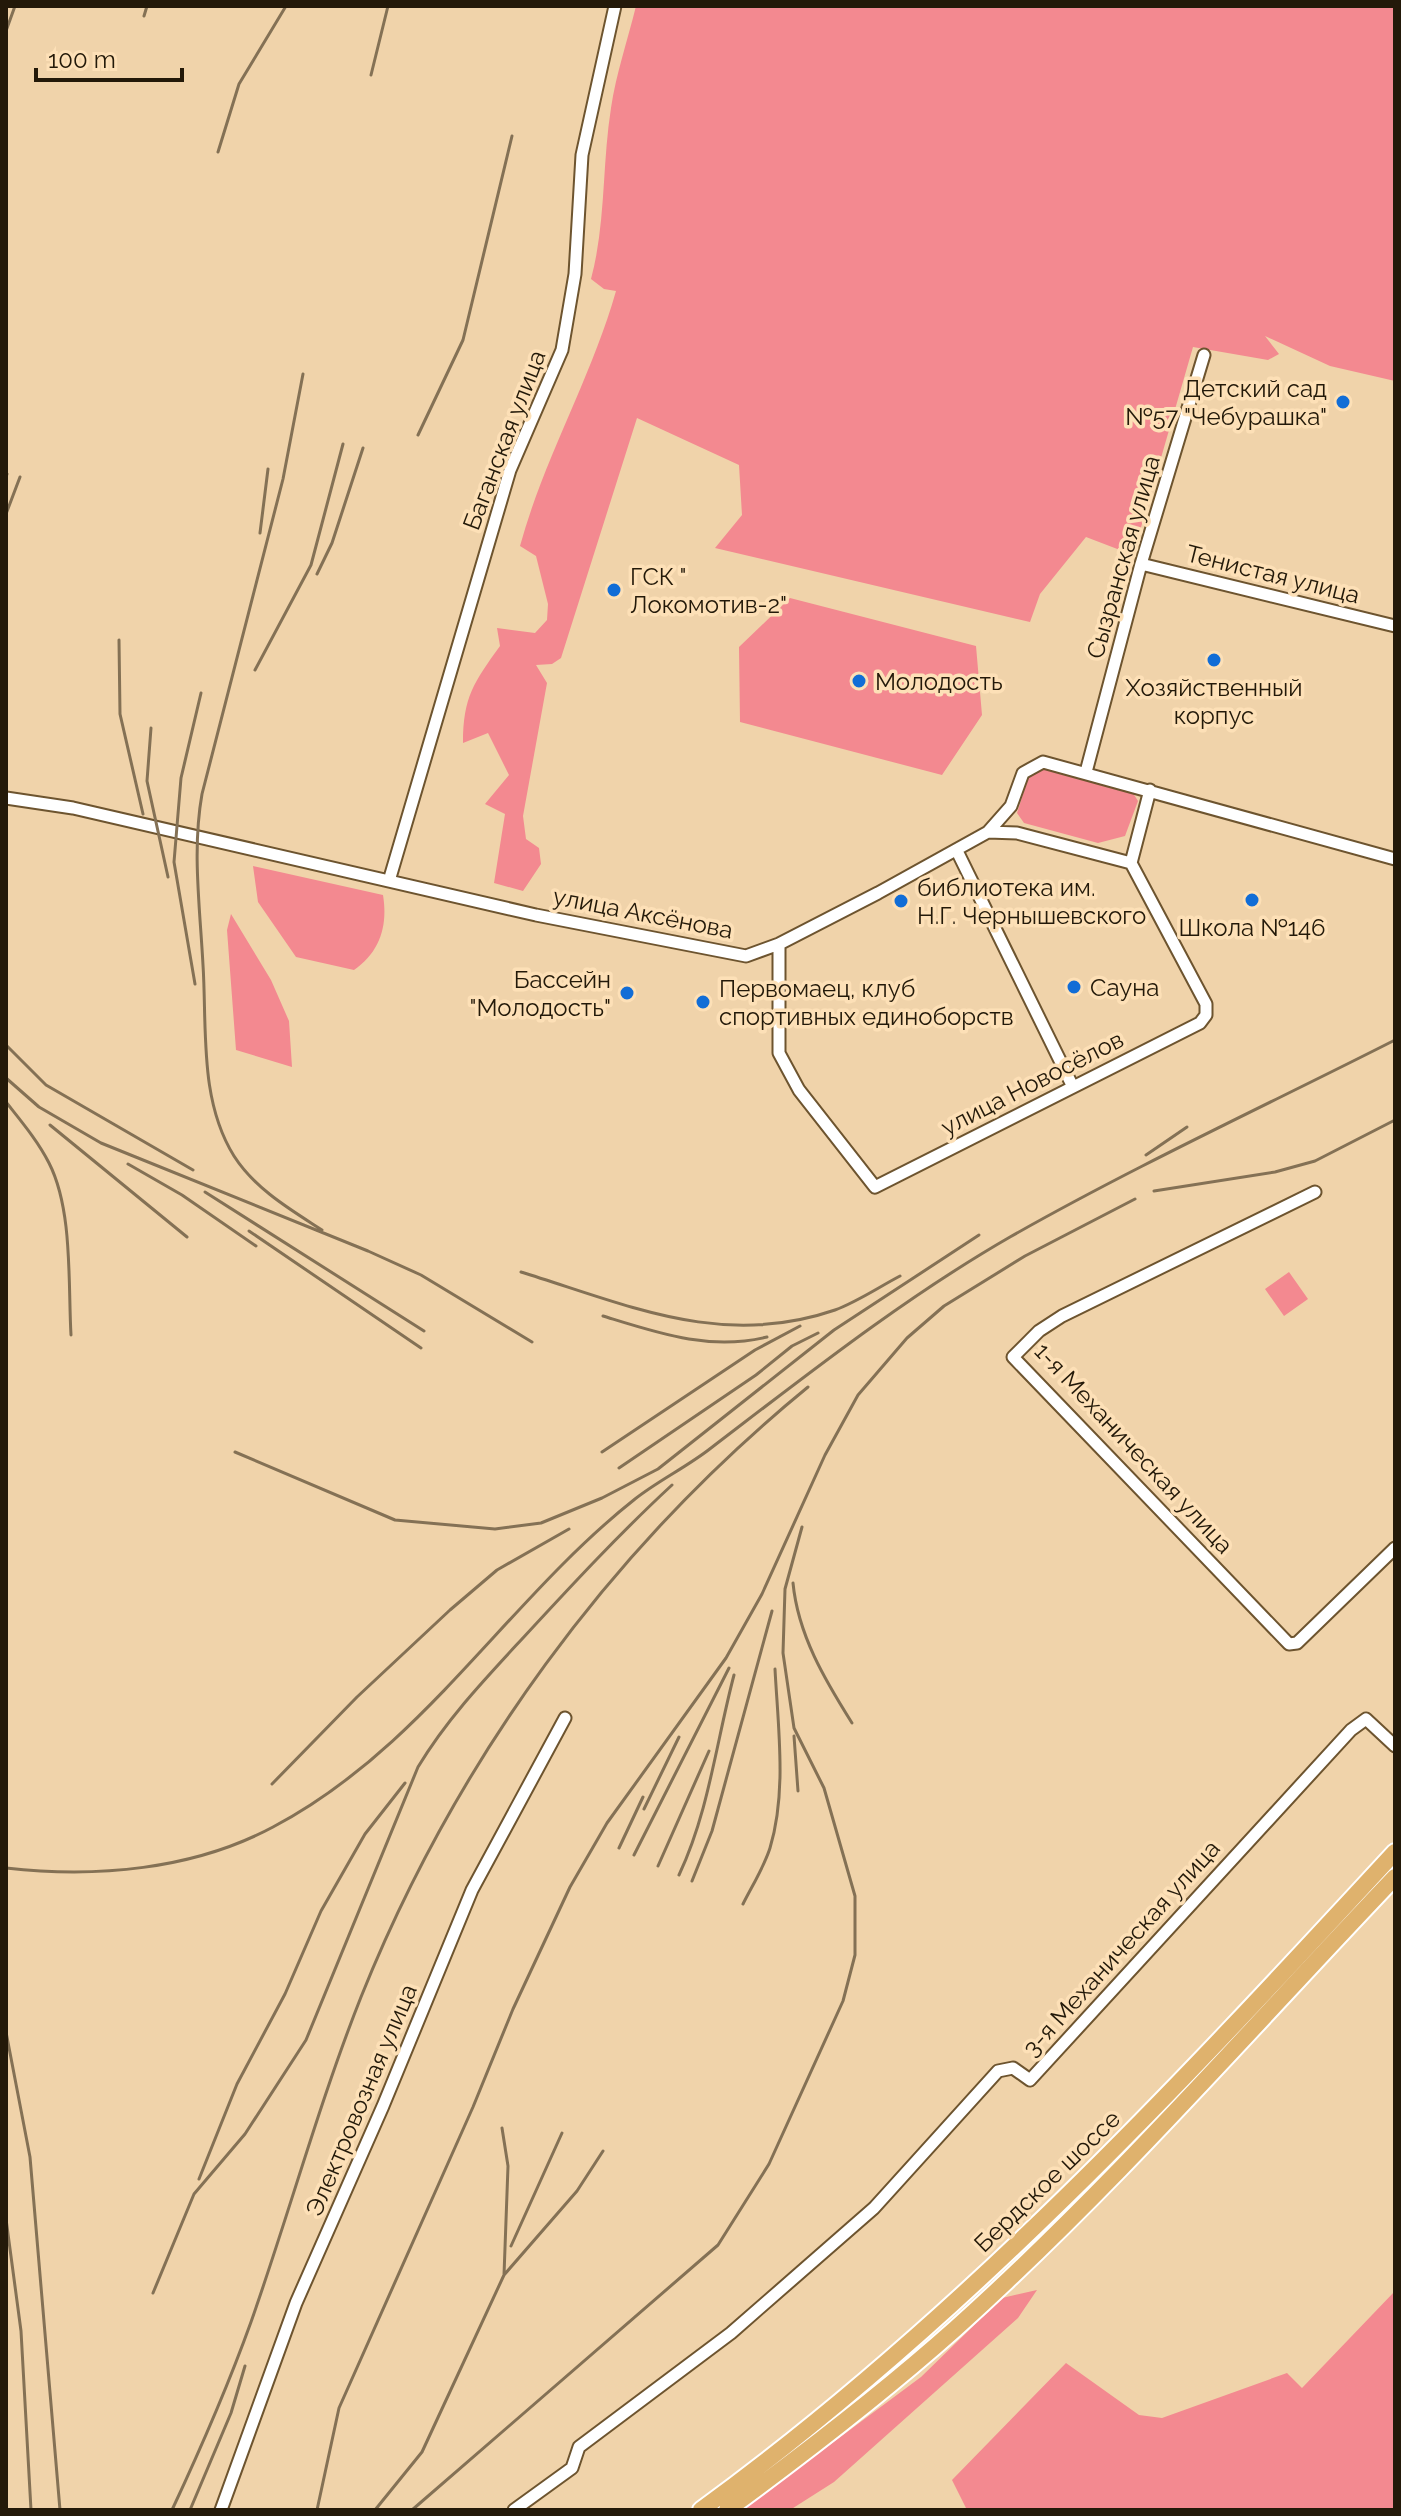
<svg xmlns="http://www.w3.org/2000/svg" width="1401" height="2516" font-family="Raleway,sans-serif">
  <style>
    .green { fill: #f38990 }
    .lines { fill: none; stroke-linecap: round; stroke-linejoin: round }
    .minor-casing { stroke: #6d542f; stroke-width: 15 }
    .highway-casing { stroke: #fff; stroke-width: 20 }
    .minor { stroke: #fff; stroke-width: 11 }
    .highway { stroke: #dfb26d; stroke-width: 16 }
    .rail { stroke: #847155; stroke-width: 3 }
    .poi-dot { fill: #126dd6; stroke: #fde0b7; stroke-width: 3 }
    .labels { text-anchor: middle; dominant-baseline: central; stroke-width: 7; stroke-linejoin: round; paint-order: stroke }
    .poi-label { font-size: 24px; fill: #231909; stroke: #fde0b7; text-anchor: start }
    .street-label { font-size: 24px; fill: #231909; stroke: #fde0b7 }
  </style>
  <rect width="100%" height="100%" fill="#f0d3aa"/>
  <path class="green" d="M636 6H1395V381L1330 366 1265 336 1279 354 1268 360 1193 347 1133 555 1086 537 1040 594 1030 622 715 548 742 515 739 465 637 418 561 658 552 664 536 665 547 683 523 816 526 839 539 848 541 864 523 891 494 883 505 814 485 804 509 775 488 733 463 743C463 697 474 682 500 646L497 628 535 633 547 620 548 604 536 556 520 546C544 458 591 379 616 291L604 289 591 279C606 223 602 165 611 108 616 74 628 39 636 6Z
    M790 598 976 646 982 715 942 775 740 722 739 647Z
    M1046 768 1131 790 1138 801 1125 836 1098 843 1024 823 1017 813 1029 775Z
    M253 866 383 895C388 926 380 952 354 970L296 957 258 902Z
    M231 914 271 980 289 1021 292 1067 236 1050 227 930Z
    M1289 1272 1308 1299 1284 1316 1265 1289Z
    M1037 2290 1018 2318 834 2482 790 2510H742L921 2377 1002 2298Z
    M1395 2291V2510H967L952 2480 1066 2363 1139 2415 1162 2418 1287 2373 1302 2388Z"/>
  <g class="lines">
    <g class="minor-casing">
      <path id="minor" d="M1141 564 1395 626
        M1086 772 1141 564 1204 355
        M6 798 73 808 536 915 746 956 779 944 878 893 988 832 1011 806 1023 773 1043 762 1395 859
        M988 832 1017 833 1131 863 1150 790
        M957 851 1073 1087
        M389 881 510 470 562 350 575 274 582 155 615 6
        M779 944V1053L799 1090 875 1187 1200 1023 1206 1015V1004L1131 863
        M1315 1192 1062 1316 1039 1331 1013 1357 1289 1644 1297 1643 1395 1548
        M221 2510 296 2303 383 2106 472 1890 565 1718
        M514 2510 572 2468 579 2447 731 2333 874 2208 998 2071 1013 2068 1030 2080 1351 1730 1366 1719 1395 1746"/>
    </g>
    <g class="highway-casing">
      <path id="highway" d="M701 2510C961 2321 1178 2087 1395 1852
        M727 2510C805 2453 883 2393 955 2329 1112 2188 1250 2029 1395 1877"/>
    </g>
    <use href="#minor" class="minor"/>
    <use href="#highway" class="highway"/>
    <path class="rail" d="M144 16 147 6
      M6 31 15 6
      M371 75 388 6
      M218 152 239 84 286 6
      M303 374 283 479 202 794C192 850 200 908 203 965 207 1028 199 1100 234 1156 255 1189 291 1210 322 1230
      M418 435 463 340 512 136
      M6 477 7 474
      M6 514 20 477
      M260 533 268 469
      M317 574 332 543 363 448
      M119 640 120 714 143 814
      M255 670 311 565 343 444
      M151 728 147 781 168 877
      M195 984 174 862 181 778 201 693
      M6 1045 46 1085 193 1170
      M6 1078 39 1107 101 1143 368 1251 421 1275 532 1342
      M6 1102C21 1121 38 1141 49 1163 73 1210 68 1283 71 1335
      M50 1125 187 1237
      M1146 1155 1187 1127
      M128 1164 182 1195 256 1246
      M1154 1191 1275 1172 1315 1161 1395 1120
      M205 1192 424 1331
      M249 1231 421 1348
      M521 1272C628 1305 722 1349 835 1310 857 1302 879 1287 900 1276
      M603 1316C658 1333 709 1351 767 1337
      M235 1452 395 1520 495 1529 541 1523 602 1498 658 1469 834 1330 979 1235
      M602 1452 755 1350 800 1326
      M619 1468 756 1375 792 1346 818 1333
      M793 1583C798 1635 825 1680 852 1723
      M794 1736 798 1791
      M272 1784 357 1697 450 1610 497 1570 569 1529
      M644 1809 679 1737
      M619 1848 643 1797
      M634 1855 729 1668
      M658 1866 709 1751
      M6 1868C96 1878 193 1870 273 1827 423 1748 506 1601 635 1499 659 1480 687 1467 711 1448 808 1374 904 1298 1010 1237 1135 1166 1267 1105 1395 1040
      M679 1875C709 1811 716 1743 734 1675
      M692 1881 712 1831 772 1611
      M743 1904C752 1886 764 1867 770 1848 787 1792 778 1727 775 1669
      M6 2032 30 2157 60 2510
      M502 2128 508 2166 504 2275
      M199 2179 237 2084 285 1994 321 1911 365 1834 405 1783
      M6 2219 21 2331 31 2510
      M511 2246 562 2133
      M153 2293 194 2194 245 2134 306 2040 418 1767C447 1719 484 1680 522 1639 571 1586 619 1534 672 1485
      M172 2510C201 2448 228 2386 251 2322 289 2214 319 2103 361 1997 456 1760 610 1549 808 1387
      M190 2510 231 2413 245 2366
      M317 2510 339 2408 473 2107 513 2009 570 1887 607 1823 726 1658 762 1594 825 1455 858 1395 907 1338 944 1306 1025 1256 1135 1199
      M375 2510 422 2452 504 2275 577 2191 603 2151
      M412 2510 718 2245 769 2164 843 2001 855 1955V1896L824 1788 794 1728 783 1653 785 1589 802 1527"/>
  </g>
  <g class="poi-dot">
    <circle cx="1343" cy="402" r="8"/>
    <circle cx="614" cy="590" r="8"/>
    <circle cx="1214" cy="660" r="8"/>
    <circle cx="859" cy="681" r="8"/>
    <circle cx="1252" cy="900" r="8"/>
    <circle cx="901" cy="901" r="8"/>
    <circle cx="1074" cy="987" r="8"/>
    <circle cx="627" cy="993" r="8"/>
    <circle cx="703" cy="1002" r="8"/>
  </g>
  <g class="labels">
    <g class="poi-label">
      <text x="1327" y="388" text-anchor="end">Детский сад<tspan x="1327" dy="28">№57 "Чебурашка"</tspan></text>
      <text x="630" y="576">ГСК "<tspan x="630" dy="28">Локомотив-2"</tspan></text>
      <text x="875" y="681">Молодость</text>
      <text x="1214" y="687" text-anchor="middle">Хозяйственный<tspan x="1214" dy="28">корпус</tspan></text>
      <text x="917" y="887">библиотека им.<tspan x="917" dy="28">Н.Г. Чернышевского</tspan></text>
      <text x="1252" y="927" text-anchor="middle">Школа №146</text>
      <text x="611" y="979" text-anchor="end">Бассейн<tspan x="611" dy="28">"Молодость"</tspan></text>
      <text x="1090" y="987">Сауна</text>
      <text x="719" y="988">Первомаец, клуб<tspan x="719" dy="28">спортивных единоборств</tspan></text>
    </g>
    <g class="street-label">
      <text transform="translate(504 440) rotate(-69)">Баганская улица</text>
      <text transform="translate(1123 557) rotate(-74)">Сызранская улица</text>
      <text transform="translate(1273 574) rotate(14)">Тенистая улица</text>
      <text transform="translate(643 913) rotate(11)">улица Аксёнова</text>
      <text transform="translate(1032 1083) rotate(-27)">улица Новосёлов</text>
      <text transform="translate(1134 1448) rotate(47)">1-я Механическая улица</text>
      <text transform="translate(1121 1948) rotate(-48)">3-я Механическая улица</text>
      <text transform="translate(361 2100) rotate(-67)">Электровозная улица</text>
      <text transform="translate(1047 2181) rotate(-44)">Бердское шоссе</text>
    </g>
  </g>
  <rect width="1401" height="2516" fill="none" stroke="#231909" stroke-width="16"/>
  <path d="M36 68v12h146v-12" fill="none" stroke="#231909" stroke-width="4"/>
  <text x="48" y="68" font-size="24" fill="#231909" stroke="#fde0b7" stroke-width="6" paint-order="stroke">100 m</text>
</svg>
